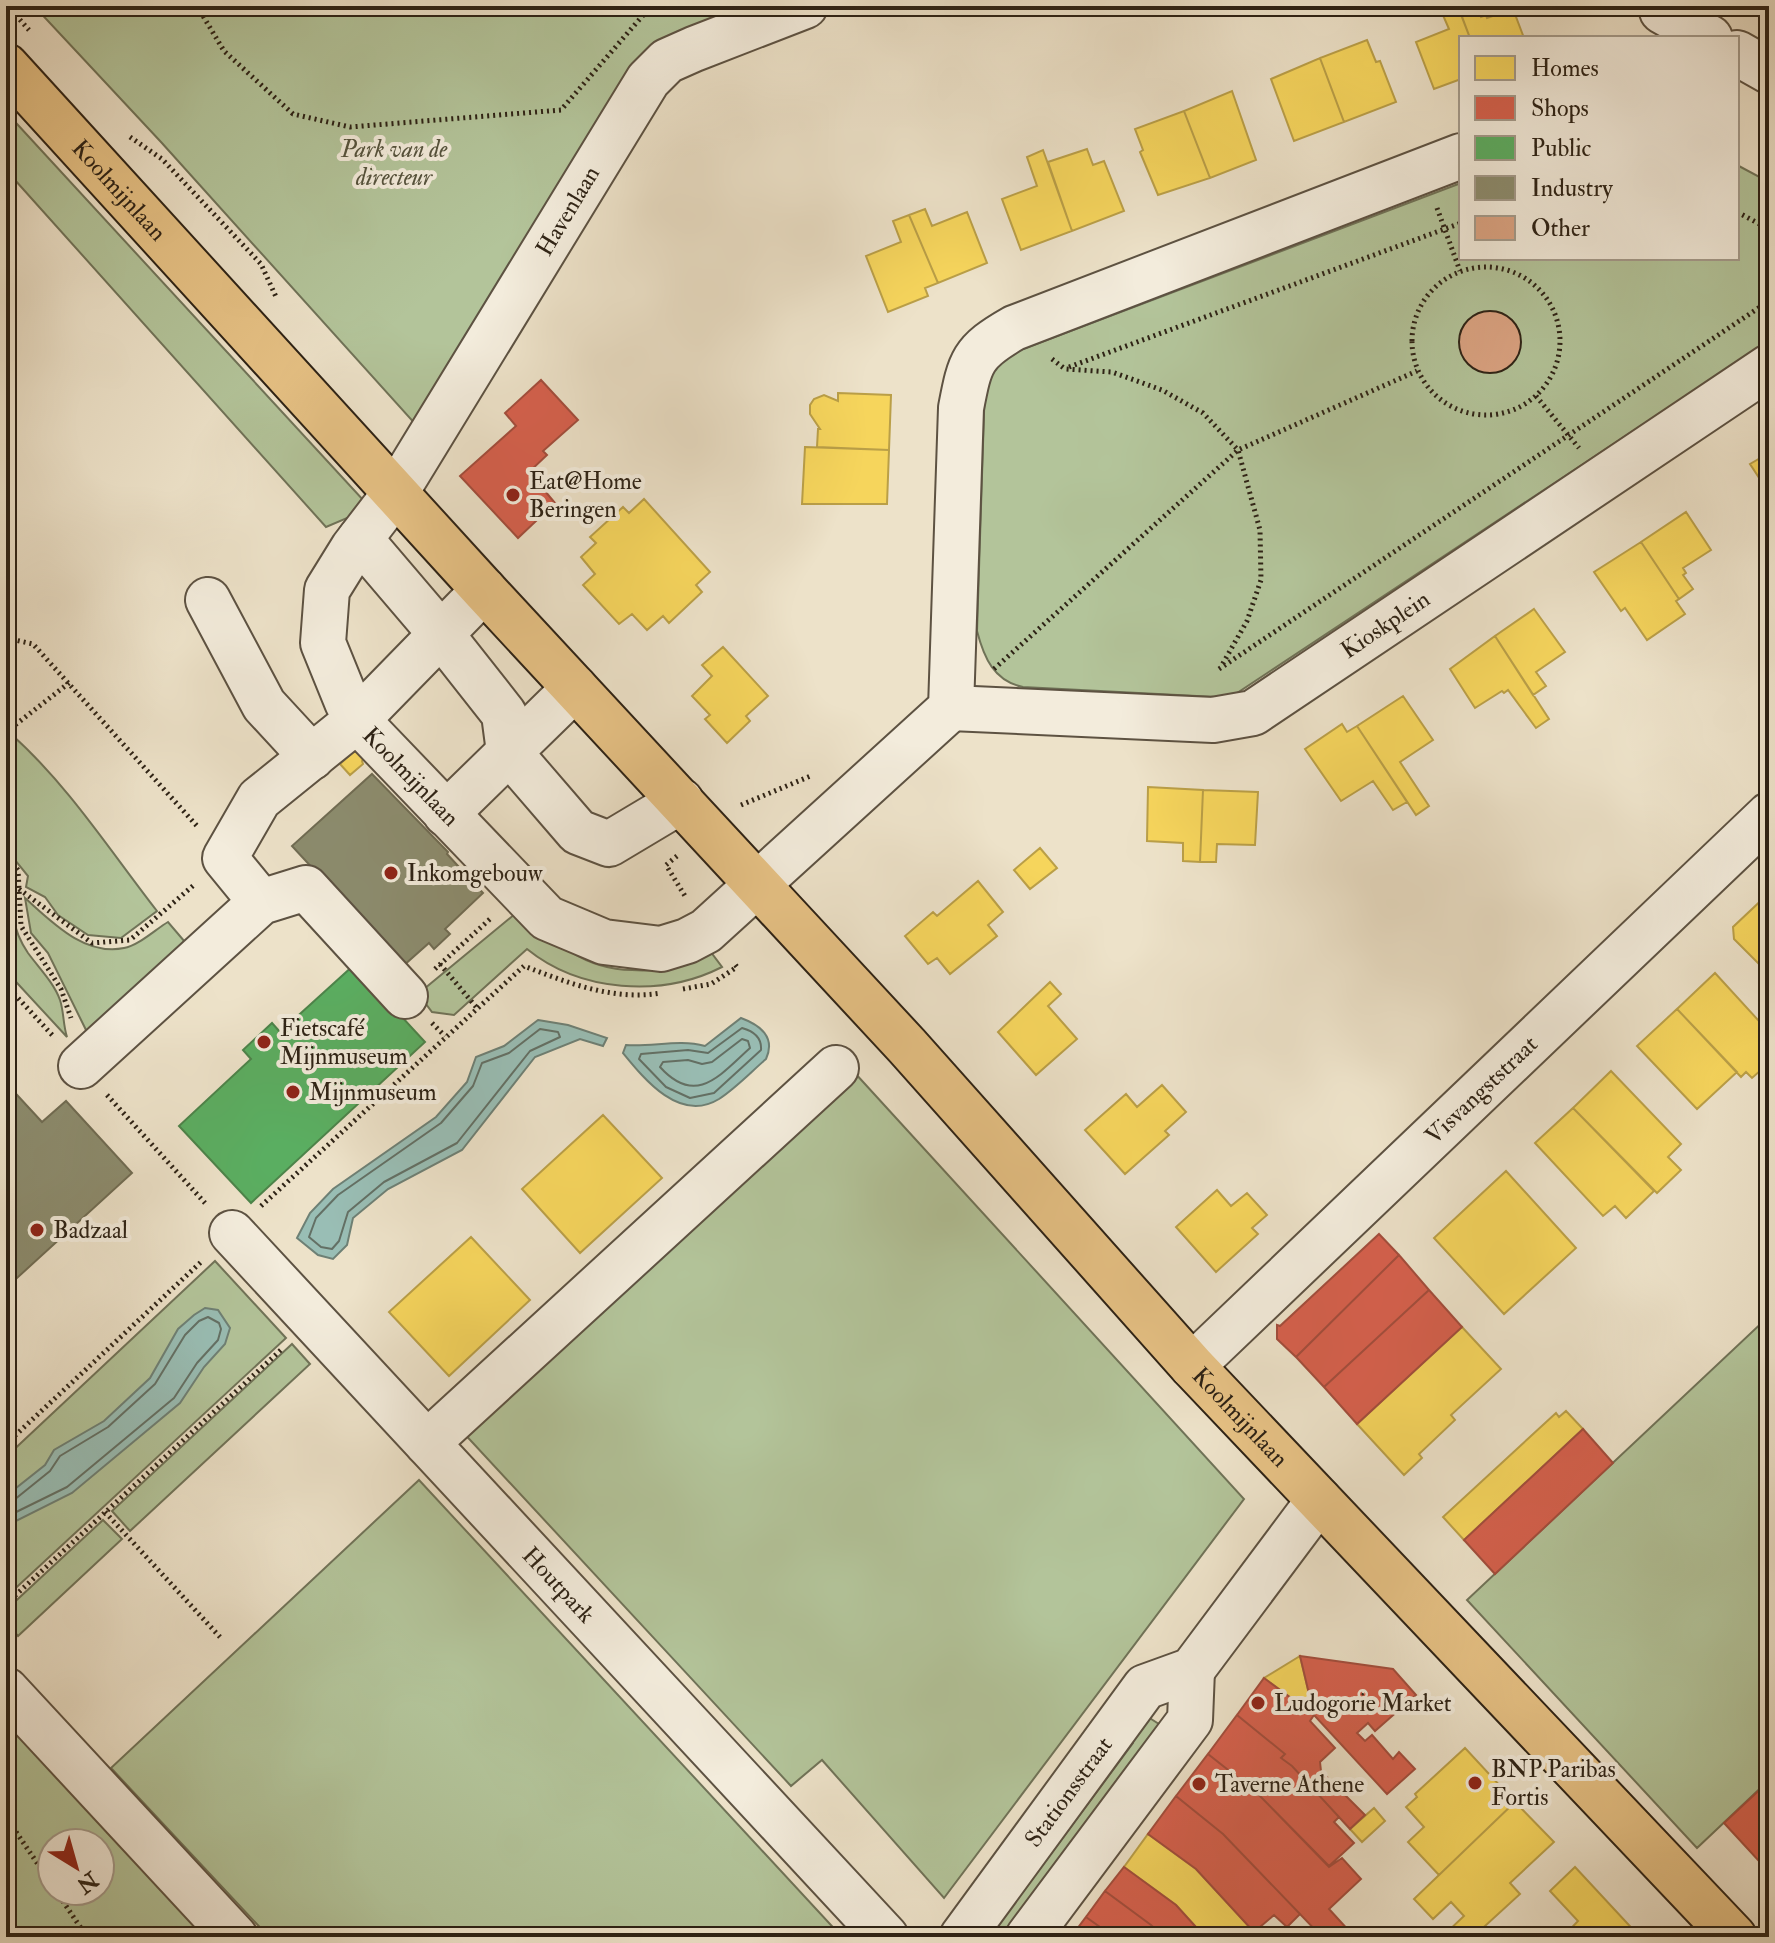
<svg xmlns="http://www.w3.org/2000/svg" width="1775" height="1943" font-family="'IM FELL Double Pica',serif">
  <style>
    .green { fill: #b3c49a; stroke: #707358; stroke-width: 2; fill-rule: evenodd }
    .water { fill: #99beb5; stroke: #6e8075; stroke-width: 2 }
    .homes { fill: #f6d55c; stroke: #ba9f47; stroke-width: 2 }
    .shops { fill: #d6604d; stroke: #a34d3c; stroke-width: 2 }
    .public { fill: #5aae61; stroke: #4c844a; stroke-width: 2 }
    .industry { fill: #8c8c6e; stroke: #706c53; stroke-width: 2 }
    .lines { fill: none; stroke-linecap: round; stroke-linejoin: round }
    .shore { stroke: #637065; stroke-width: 2 }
    .building { fill: #dba382; stroke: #2d2215; stroke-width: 2 }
    .minor-casing { stroke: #5d5242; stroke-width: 48 }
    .major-casing { stroke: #2d2215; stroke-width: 48 }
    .path { stroke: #2d2215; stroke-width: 5; stroke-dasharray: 2 4; stroke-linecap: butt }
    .minor { stroke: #f3ecdc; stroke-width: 44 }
    .major { stroke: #e6c184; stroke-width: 44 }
    .poi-dot { fill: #8f2418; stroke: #f3ecdc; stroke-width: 3 }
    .labels { text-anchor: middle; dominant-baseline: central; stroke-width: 8; stroke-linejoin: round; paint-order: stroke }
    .park-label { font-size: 24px; font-style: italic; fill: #55533d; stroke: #f3ecdc }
    .street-label { font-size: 24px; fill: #2d2215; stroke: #f3ecdc }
    .poi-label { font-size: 24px; fill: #2d2215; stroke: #f3ecdc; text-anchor: start }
  </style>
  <rect width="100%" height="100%" fill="#ede2c9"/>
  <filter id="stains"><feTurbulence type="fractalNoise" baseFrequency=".0025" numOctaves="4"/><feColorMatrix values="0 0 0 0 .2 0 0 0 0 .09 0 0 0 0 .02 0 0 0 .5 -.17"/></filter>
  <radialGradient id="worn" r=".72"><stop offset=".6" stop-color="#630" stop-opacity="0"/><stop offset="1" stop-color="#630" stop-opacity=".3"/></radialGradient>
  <path class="green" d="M34 6H757L701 27 417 426 161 142Z
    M6 112 365 502 352 516 326 527 6 170Z
    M1737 165 1769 182V341L1234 695 1216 697 1023 687C994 681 984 658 977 631L985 382 1002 357 1461 183V258H1737Z
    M12 735C68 785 111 852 157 911L121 938 88 935 58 915 45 897 26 887 28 876 6 849V742Z
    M6 865 9 869C10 900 10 927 28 953 39 968 54 983 60 1000 64 1012 63 1025 67 1037L6 971Z
    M25 898C52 922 84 956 124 948 138 946 156 929 168 922L185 942 87 1032 48 953 31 933Z
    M521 909C555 942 582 969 632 970 645 971 662 970 674 965 686 960 696 952 707 947L722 967C661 998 580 992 527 949L454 1015 432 1012 423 1000 424 989Z
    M854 1072 1244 1499 944 1898 822 1760 791 1786 460 1429Z
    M215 1261 286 1338 6 1597V1457Z
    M1769 1316V1780L1697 1848 1467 1600Z
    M292 1344 310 1364 130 1531 112 1511Z
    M419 1480 842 1937H269L111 1768Z
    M103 1520 122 1539 18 1636 6 1623V1610Z
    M6 1714 214 1937H6ZM52 1843H100V1891H52Z
    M1148 1717 1162 1726 1001 1937H989L1133 1743 1132 1725Z"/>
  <path class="water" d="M741 1018C760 1025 776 1037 766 1059 751 1072 736 1088 719 1099 680 1123 645 1080 623 1053L626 1045C653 1047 679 1039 705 1046Z
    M538 1020 568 1025 607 1038 603 1046 580 1039 535 1057 462 1150 388 1189 353 1218 347 1245 333 1259 318 1255 297 1238 310 1213 333 1189 436 1117 467 1082 476 1057 504 1046Z
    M205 1308 218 1310 230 1328 225 1344 204 1367 180 1403 72 1493 6 1526V1496L45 1465 54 1450 104 1421 150 1378 178 1329 194 1315Z"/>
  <path class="homes" d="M1439 6H1458L1470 38H1461V79L1434 89 1416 42 1449 29Z
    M1476 6 1481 17 1486 15 1487 18 1513 9 1524 38H1470L1458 7Z
    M1367 40 1376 62 1380 61 1396 102 1344 122 1320 58Z
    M1320 58 1344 122 1294 141 1271 79Z
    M1232 91 1256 160 1210 178 1184 111Z
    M1184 111 1210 178 1158 195 1140 152 1143 150 1135 129Z
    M1087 149 1093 165 1104 161 1124 211 1072 231 1048 162Z
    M1043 150 1072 231 1021 250 1002 199 1037 186 1027 157Z
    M925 209 932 226 967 212 987 263 938 283 909 215Z
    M909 215 938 283 925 288 928 296 888 312 866 256 901 242 893 221Z
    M838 393 891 395 889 450 817 447 818 429H820L810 414V405L814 399 824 395 838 401Z
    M805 447 889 450 887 504H802Z
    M1769 453V493L1750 464Z
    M644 499 710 572 696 585 702 592 669 623 663 616 647 630 632 614 619 624 583 585 595 574 581 557 596 543 590 537 623 507 629 513Z
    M1686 512 1711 550 1683 568 1686 573 1683 575 1693 589 1679 599 1641 542Z
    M1641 542 1679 599 1676 601 1685 614 1647 640 1625 608 1621 611 1594 572Z
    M1534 609 1565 652 1536 672 1546 686 1533 695 1495 636Z
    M1495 636 1549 719 1536 728 1508 690 1504 693 1502 691 1475 708 1450 669Z
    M723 647 768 696 746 716 750 721 727 743 705 719 710 715 692 696 712 676 702 665Z
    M1403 696 1433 740 1400 762 1429 806 1416 815 1357 726Z
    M1342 724 1347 732 1357 726 1407 802 1393 810 1373 781 1341 801 1305 749Z
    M353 752H360L364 757 362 761 363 764 350 775 340 764Z
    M1148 787 1203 790 1200 862 1183 861V843L1147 841Z
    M1203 790 1258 792 1255 845 1217 844 1216 862H1200Z
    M1040 848 1057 868 1030 889 1014 870Z
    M978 881 1003 912 988 925 997 936 950 974 937 958 928 964 905 936 933 912 937 916Z
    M1768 894 1769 895V974L1734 939 1733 927Z
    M1715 973 1769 1032V1063L1752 1078 1746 1072 1741 1077 1677 1009Z
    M1050 982 1061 994 1048 1006 1077 1039 1036 1075 998 1032Z
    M1677 1009 1737 1072 1697 1109 1637 1046Z
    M1611 1071 1681 1144 1668 1157 1681 1170 1657 1193 1573 1108Z
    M1162 1085 1186 1112 1165 1131 1169 1135 1125 1174 1085 1130 1126 1094 1137 1107Z
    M1573 1108 1654 1191 1626 1218 1615 1206 1603 1216 1535 1143Z
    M603 1115 662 1178 580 1253 522 1189Z
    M1506 1171 1576 1248 1504 1314 1434 1238Z
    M1217 1190 1231 1206 1247 1193 1267 1215 1252 1228 1258 1234 1216 1272 1176 1227Z
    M471 1237 530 1300 449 1376 389 1312Z
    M1462 1327 1501 1369 1451 1415 1455 1420 1419 1454 1422 1458 1404 1475 1357 1424Z
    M1566 1411 1583 1429 1464 1540 1443 1517 1556 1413 1559 1417Z
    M1300 1656 1314 1715 1264 1678Z
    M1465 1748 1515 1802 1439 1875 1408 1842 1424 1827 1406 1807 1417 1797 1415 1794Z
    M1515 1802 1554 1842 1510 1883 1520 1894 1473 1937H1449L1446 1933 1464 1916 1451 1902 1433 1919 1414 1899Z
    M1374 1808 1385 1821 1362 1842 1350 1829Z
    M1148 1834 1196 1869 1259 1937H1205L1176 1905 1124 1867Z
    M1575 1867 1640 1937H1563L1578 1921 1550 1891Z"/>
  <path class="shops" d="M541 380 578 420 543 451 547 455 529 472 555 503 518 538 460 476 516 426 505 413Z
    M1379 1234 1399 1255 1296 1357 1277 1339V1325L1280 1326Z
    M1399 1255 1429 1290 1324 1387 1296 1357Z
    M1429 1290 1462 1327 1357 1424 1324 1387Z
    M1583 1429 1613 1463 1495 1574 1464 1540Z
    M1300 1656 1393 1669 1416 1695 1375 1731 1368 1723 1357 1733 1365 1741 1372 1735 1393 1759 1399 1752 1415 1769 1387 1794 1314 1715Z
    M1264 1678 1314 1715 1310 1721 1335 1748 1320 1762 1321 1771 1365 1815 1350 1829 1292 1766 1281 1758 1285 1754 1237 1715Z
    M1237 1715 1285 1754 1281 1758 1292 1766 1339 1817 1334 1822 1354 1843 1329 1866 1256 1792 1208 1754Z
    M1208 1754 1256 1792 1329 1867 1342 1858 1361 1879 1329 1909 1350 1932 1344 1937H1322L1223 1834 1176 1796Z
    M1769 1781V1872L1724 1823Z
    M1176 1796 1223 1834 1300 1914 1287 1927 1274 1915 1254 1932 1196 1869 1148 1834Z
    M1124 1867 1176 1905 1205 1937H1163L1151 1925 1105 1891Z
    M1105 1891 1151 1925 1163 1937H1114L1086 1917Z
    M1086 1917 1114 1937H1071Z"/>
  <path class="public" d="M354 965 425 1042 251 1203 179 1126 251 1059 243 1050 272 1023 280 1032Z"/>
  <path class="industry" d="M372 774 448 852 447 854 483 893 445 929 450 934 434 949 429 943 403 966 292 846Z
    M6 1083 42 1122 66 1101 132 1173 6 1288Z"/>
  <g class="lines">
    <path class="shore" d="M742 1028C753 1031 762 1037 761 1050L714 1093 690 1098 666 1087 639 1059 641 1054 688 1050 708 1053Z
      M540 1029 558 1032 560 1037 530 1051 457 1143 384 1182 348 1212 339 1241 332 1249 321 1247 309 1237 316 1218 338 1195 441 1123 473 1086 482 1063 509 1053Z
      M742 1039 748 1041 750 1048C720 1075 696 1107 660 1067L663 1062 688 1060 702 1064 712 1062Z
      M6 1501 14 1500 50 1471 60 1456 108 1427 155 1384 185 1335 199 1321 208 1317 219 1323 221 1329 218 1340 197 1363 174 1398 67 1487 6 1517"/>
  </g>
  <path class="building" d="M1459 342a31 31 0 1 1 62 0a31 31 0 1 1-62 0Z"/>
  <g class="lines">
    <g class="minor-casing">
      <g id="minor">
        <path id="s1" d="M805 6 694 49 667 61 648 80 396 492 353 548 327 590 323 643 347 702 357 720 547 918 604 942 661 949 687 941 706 931 951 708 961 408C970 361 972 352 1014 328L1461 156"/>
        <path d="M1662 11 1710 38"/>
        <path d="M1737 53 1769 71"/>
        <path d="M360 539 441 634 504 714 509 752 578 832 609 844 681 801"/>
        <path d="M208 600 264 705 312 757"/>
        <path id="s2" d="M951 708 1213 720 1253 713 1769 367"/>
        <path d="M446 814 575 688"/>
        <path d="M261 902 225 858 259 799 357 720 484 590"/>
        <path d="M81 1066 261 902 306 888 405 996"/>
        <path id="s3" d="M232 1233 886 1937"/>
        <path id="s4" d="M1192 1366 1769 815"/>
        <path d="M427 1443 836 1068"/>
        <path d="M6 1690 235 1937"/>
        <path id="s5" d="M962 1937 1145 1687 1192 1670 1319 1500"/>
        <path d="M1028 1937 1190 1720 1192 1670"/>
      </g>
    </g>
    <g class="major-casing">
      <g id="major">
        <path id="s6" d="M6 66 484 590 907 1046 1192 1366 1734 1937"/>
      </g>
    </g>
    <path class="path" d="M8 6 29 30
      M197 6 224 51 293 114 350 127 561 110 651 6
      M130 137 162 159 261 264 277 299
      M1437 208 1460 271
      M1737 212 1769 229
      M1412 341a74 74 0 1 1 148 0a74 74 0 1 1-148 0Z
      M1052 359 1065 369 1112 372 1162 390 1203 413 1238 450 1260 530 1261 580 1247 621 1222 665
      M1069 367 1461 223
      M1536 396 1579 448
      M6 638 33 644 197 826
      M994 669 1238 450 1417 371
      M1219 669 1769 301
      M6 732 69 683
      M741 805 813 775
      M6 854 18 870 21 926 61 989 71 1018
      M677 856 666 865 685 896
      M19 889 92 943 130 940 195 884
      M440 964 477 1008
      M435 969 490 919
      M6 985 54 1037
      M683 989 711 984 737 967 733 962
      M432 1023 445 1036
      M107 1095 205 1203
      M261 1206 524 966C568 983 614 1001 661 993
      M6 1444 201 1262
      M105 1512 220 1637
      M6 1604 283 1348
      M6 1817 52 1885
      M56 1891 87 1937"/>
    <use href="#minor" class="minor"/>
    <use href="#major" class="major"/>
  </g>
  <g class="poi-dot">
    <circle cx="513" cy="495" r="8"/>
    <circle cx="391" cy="873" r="8"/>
    <circle cx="264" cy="1042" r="8"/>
    <circle cx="293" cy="1092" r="8"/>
    <circle cx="37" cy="1230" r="8"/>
    <circle cx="1258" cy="1703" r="8"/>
    <circle cx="1475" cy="1783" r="8"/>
    <circle cx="1199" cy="1784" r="8"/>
  </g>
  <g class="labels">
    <g class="park-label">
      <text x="394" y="149">Park van de<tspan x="394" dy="28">directeur</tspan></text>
    </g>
    <g class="street-label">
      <text stroke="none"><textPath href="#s6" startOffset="168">Koolmijnlaan</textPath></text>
      <text transform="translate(568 211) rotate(-59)">Havenlaan</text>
      <text stroke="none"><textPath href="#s2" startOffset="462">Kioskplein</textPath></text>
      <text stroke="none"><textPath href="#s1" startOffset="994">Koolmijnlaan</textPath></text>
      <text stroke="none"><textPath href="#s4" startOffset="400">Visvangststraat</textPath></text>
      <text stroke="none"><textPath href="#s6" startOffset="1830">Koolmijnlaan</textPath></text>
      <text stroke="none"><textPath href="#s3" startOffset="480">Houtpark</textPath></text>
      <text stroke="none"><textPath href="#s5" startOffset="180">Stationsstraat</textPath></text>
    </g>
    <g class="poi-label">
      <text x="529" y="481">Eat@Home<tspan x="529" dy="28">Beringen</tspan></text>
      <text x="407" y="873">Inkomgebouw</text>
      <text x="280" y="1028">Fietscafé<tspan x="280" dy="28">Mijnmuseum</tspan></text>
      <text x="309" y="1092">Mijnmuseum</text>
      <text x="53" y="1230">Badzaal</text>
      <text x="1274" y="1703">Ludogorie Market</text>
      <text x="1491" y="1769">BNP Paribas<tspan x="1491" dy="28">Fortis</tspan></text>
      <text x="1215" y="1784">Taverne Athene</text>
    </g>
  </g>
  <rect width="1775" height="1943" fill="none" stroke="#ede2c9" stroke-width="32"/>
  <rect x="8" y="8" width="1759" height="1927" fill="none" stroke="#2d2215" stroke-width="4"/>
  <rect x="16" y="16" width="1743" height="1911" fill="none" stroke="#2d2215" stroke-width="2"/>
  <rect x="1459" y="36" width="280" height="224" fill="#f3ecdc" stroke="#a49b8c" stroke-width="2"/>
  <rect x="1475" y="56" width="40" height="24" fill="#f6d55c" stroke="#a49b8c" stroke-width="2"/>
  <text x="1531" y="76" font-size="24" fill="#2d2215">Homes</text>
  <rect x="1475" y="96" width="40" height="24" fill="#d6604d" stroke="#a49b8c" stroke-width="2"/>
  <text x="1531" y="116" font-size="24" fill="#2d2215">Shops</text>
  <rect x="1475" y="136" width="40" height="24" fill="#5aae61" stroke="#a49b8c" stroke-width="2"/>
  <text x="1531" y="156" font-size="24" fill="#2d2215">Public</text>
  <rect x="1475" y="176" width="40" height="24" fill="#8c8c6e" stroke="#a49b8c" stroke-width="2"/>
  <text x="1531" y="196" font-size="24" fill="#2d2215">Industry</text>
  <rect x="1475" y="216" width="40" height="24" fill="#dba382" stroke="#a49b8c" stroke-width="2"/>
  <text x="1531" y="236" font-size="24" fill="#2d2215">Other</text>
  <g transform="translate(76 1867) rotate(143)"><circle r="38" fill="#f3ecdc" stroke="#a49b8c" stroke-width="2"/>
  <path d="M0-6L14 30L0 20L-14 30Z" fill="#8f2418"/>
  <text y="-12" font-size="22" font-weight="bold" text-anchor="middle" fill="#2d2215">N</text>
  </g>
  <rect width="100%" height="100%" filter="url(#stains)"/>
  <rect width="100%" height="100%" fill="url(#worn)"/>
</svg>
